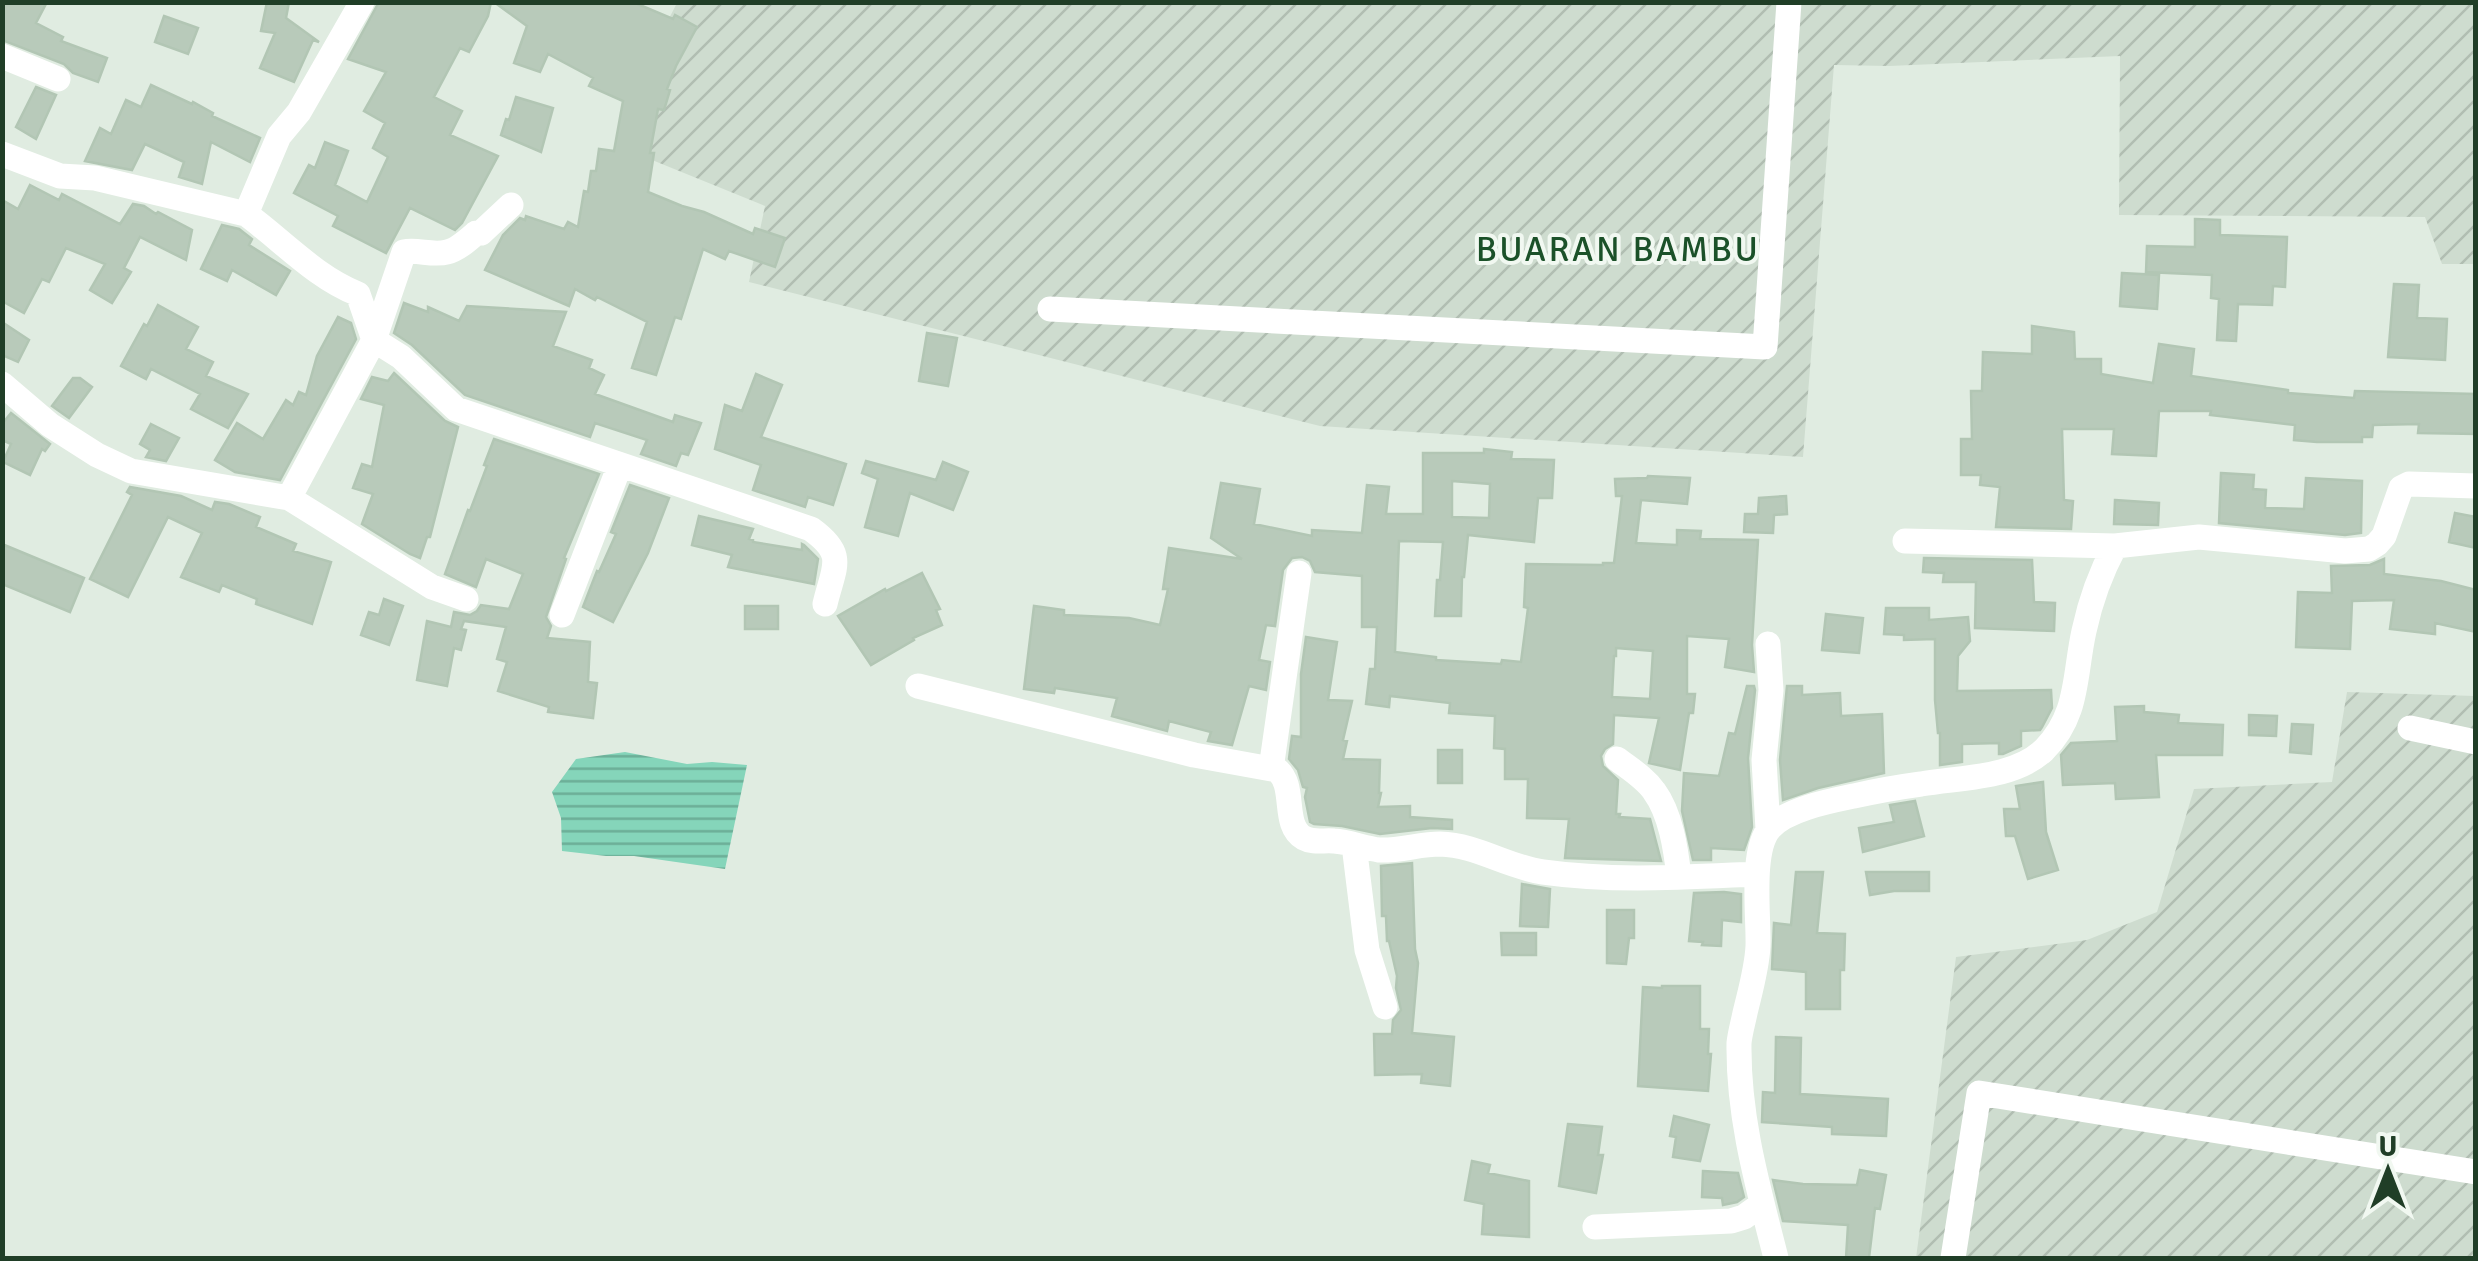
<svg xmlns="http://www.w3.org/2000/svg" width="2478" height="1261" font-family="Signika,sans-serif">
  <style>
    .industrial { fill: url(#industrial-furrows) }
    .water { fill: url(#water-rules) }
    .building { fill: #b8caba; stroke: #b2c6b4; stroke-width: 2.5; fill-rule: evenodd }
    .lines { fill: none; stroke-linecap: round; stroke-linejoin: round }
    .minor { stroke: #fff; stroke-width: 25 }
    .labels { text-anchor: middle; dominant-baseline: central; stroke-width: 8; stroke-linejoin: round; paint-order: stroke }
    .quarter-label { font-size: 35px; letter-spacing: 2.5px; fill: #1b5129; stroke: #f1f8f1 }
  </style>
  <defs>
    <pattern id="industrial-furrows" width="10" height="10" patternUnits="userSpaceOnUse" patternTransform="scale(2.5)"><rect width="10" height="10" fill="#cedccf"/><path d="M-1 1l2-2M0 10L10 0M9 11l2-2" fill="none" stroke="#b1beb2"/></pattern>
    <pattern id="water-rules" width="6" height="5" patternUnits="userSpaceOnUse" patternTransform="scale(2.5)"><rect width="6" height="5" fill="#85d5ba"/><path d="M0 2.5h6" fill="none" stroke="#6cae97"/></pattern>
  </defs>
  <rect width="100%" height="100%" fill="#e0ece1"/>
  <path class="industrial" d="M677 3H2475V264H2442L2425 217 2119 215 2120 56 1889 66 1834 65 1803 457 1320 426 749 282 765 206 625 149 644 67Z
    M2347 692 2475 696V1258H1916L1956 957 2087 940 2157 912 2194 789 2332 782Z"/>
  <path class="water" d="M625 752 687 764 712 762 747 765 725 869 634 856H606L562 851 561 818 552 792 576 759Z"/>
  <path class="building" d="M2 2H47L36 23 63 37 61 41 107 58 98 82 73 73 64 64 2 40Z
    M267 2H289L286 18 319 42 313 40 294 82 260 68 275 33 261 31Z
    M379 2H491L488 16 469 52 460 48 434 97 462 111 450 135 498 156 462 223 455 230 410 208 386 253 333 226 338 216 294 193 309 165 315 168 325 142 348 151 335 185 367 202 388 157 373 148 385 123 364 111 386 72 348 59Z
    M494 2H633L673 19 675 15 697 27 676 66 667 89 670 90 664 110 658 109 650 153H654L648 192 682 206 704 212 753 234 755 228 785 238 775 267 729 251 725 259 703 249 681 319 675 317 656 375 632 368 647 322 597 297 595 300 575 289 569 306 485 270 503 235 520 218 525 220 526 216 564 229 568 222 578 227 584 191 588 192 591 171H596L599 149 614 151 623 101 589 86 593 78 548 54 540 72 514 63 527 26Z
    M164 16 198 28 188 54 155 42Z
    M151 85 192 104 193 102 213 113 212 116 260 138 250 162 211 142 202 184 179 177 184 162 145 144 132 170 85 161 100 128 111 134 126 100 141 107Z
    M36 87 56 95 36 139 16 127Z
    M516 97 553 108 541 152 501 135 506 119 509 120Z
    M30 185 59 200 62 194 120 224 133 204 144 206 156 214 158 212 192 230 186 260 140 237 124 268 131 272 112 303 90 290 105 264 66 248 49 282 42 279 24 313 2 301V200L18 209Z
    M2195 219 2220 220V235L2287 237 2285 287 2273 286 2272 305 2238 304 2236 341 2217 340 2219 299 2211 298 2212 275 2146 272 2147 246 2195 247Z
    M222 225 239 229 252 239 249 245 290 271 276 295 232 270 227 281 201 269Z
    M2122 273 2159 275 2157 309 2120 306Z
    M2394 284 2419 285 2417 318 2447 319 2445 360 2388 357Z
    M404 303 428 312V307L459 321 467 306 566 312 553 346 592 360 589 368 604 375 595 394 673 422 675 415 701 423 688 455 681 453 676 466 641 454 647 440 595 423 590 437 465 395 412 345 394 333Z
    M158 305 198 327 186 349 213 362 206 376 248 394 228 428 191 409 200 394 151 369 146 379 121 366 144 324 147 326Z
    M338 317 351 323 356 339 280 480 235 472 215 460 237 423 263 439 286 400 293 405 299 392 306 395 317 356Z
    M2 322 29 340 18 362 2 355Z
    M2032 326 2074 332 2075 359H2101V374L2153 383 2159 344 2194 349 2191 376 2288 390V393L2354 398 2355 391 2476 394V434L2418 433 2419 424 2373 425 2372 437H2362V442H2317L2294 440 2295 425 2210 415 2211 411H2159L2156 456 2112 454 2114 429H2062L2064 500 2073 501 2071 529 1996 527 2000 487 1980 485 1981 475H1961V439H1972L1971 391H1982L1983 352 2032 354Z
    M927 333 957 338 948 386 919 381Z
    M394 373 445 421 458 427 430 537H427L420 558 410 554 362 524 373 494 353 488 362 464 372 467 384 405 361 399 372 377 388 381Z
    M756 374 782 385 761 437 846 464 833 505 808 497 805 507 753 490 761 465 715 449 725 405 742 411Z
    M73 378H80L92 387 69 418 52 406Z
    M11 413 50 444 45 451 42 449 30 475 3 462 11 444 2 440V424Z
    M151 424 179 438 166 461 146 457 150 450 140 444Z
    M494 439 599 474 564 558 566 559 546 617 551 626 547 638 590 642 588 682 597 683 593 718 548 712 549 707 498 691 507 662 497 659 506 627 464 621 461 629 466 630 461 650 454 648 447 686 417 680 427 621 451 627 454 612 470 615 477 611 481 605 509 609 523 574 486 559 476 587 445 574 468 510 470 511 487 466 484 465Z
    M1484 449 1512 452 1511 459 1554 460 1552 498H1538L1534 542 1468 535 1464 577H1462L1461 616H1435L1437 580H1440L1443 542 1399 541 1395 652 1436 657V660L1501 664 1502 660 1521 662 1528 608 1524 607 1526 564 1603 565V563H1614L1622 496H1616L1615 479 1647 478 1648 476 1690 478 1687 504 1641 500 1636 543 1677 545V530L1701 531 1700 539 1758 540 1752 645 1754 672 1725 667 1729 639 1687 636V694H1695L1693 713H1689L1680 770 1649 763 1659 718 1614 715 1613 744 1605 749 1601 756 1603 766 1618 780 1616 814H1620L1619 817 1650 819 1661 861 1565 858 1569 819 1527 818 1528 779H1505V749L1494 748 1495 716 1449 713 1450 703 1390 696 1389 707 1366 704 1370 669H1375L1377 627H1362V576L1315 572 1310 561 1302 557 1292 558 1283 570 1275 626 1266 625 1259 660 1270 662 1266 690 1249 686 1232 745 1208 741 1211 732 1169 721 1167 731 1112 716 1117 698 1055 688 1054 693 1024 689 1034 606 1064 610V615L1129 618 1160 625 1168 589H1163L1169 548 1242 559 1211 538 1221 483 1260 489 1254 524 1312 536V530L1362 533 1367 485 1389 487 1386 514H1423V453H1484ZM1452 481 1490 484 1489 518 1452 517ZM1616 648 1653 651 1650 699 1612 697 1614 656H1616Z
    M866 461 936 480 943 462 968 472 953 510 910 493 898 536 865 527 878 479 862 473Z
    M2221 473 2254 475 2253 489 2266 490 2265 508 2304 509 2306 478 2362 481 2361 533 2345 535 2219 523Z
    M630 485 669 498 648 553 613 622 583 607 597 571 599 572 616 534 611 532Z
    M130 487 181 496 212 510 215 502 229 504 260 517 256 527 296 544 293 551 331 562 312 624 256 604 257 599 222 585 219 592 181 577 202 533 168 517 128 597 90 579 132 495 127 492Z
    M1786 496 1787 514 1774 515 1773 533 1744 532 1745 514H1758L1759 498Z
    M2115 500 2159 503 2158 525 2114 524Z
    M2455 513 2476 517V548L2449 542Z
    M699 516 753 529 749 539 753 540V542L802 550V544L804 545 818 559 814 584 728 567 732 555 692 545Z
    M2 544 84 578 70 612 2 584Z
    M1924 558 2032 560 2034 602 2055 603 2054 631 1975 628 1976 582H1943L1944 573 1923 572Z
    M2384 559V574L2441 581 2476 590V632L2435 623V634L2390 629 2394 600 2352 601 2350 649 2296 647 2298 592 2332 593 2331 566 2370 565Z
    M922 573 940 609 936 610 942 625 913 638 914 640 871 665 838 616 885 589 886 591Z
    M384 599 403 606 389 645 361 635 369 612 379 615Z
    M745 606H778V629H745Z
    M1886 608H1929V620L1968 617 1970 641 1958 656 1957 691 2051 690 2052 708 2042 727 2040 730 2021 731V746L2003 754H1999V743L1962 744V762L1940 765V733H1938L1935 700V639L1904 640V635L1884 634Z
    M1826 614 1863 618 1859 653 1822 650Z
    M1306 637 1337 642 1328 700 1352 701 1343 740 1347 741 1343 759 1380 760 1379 793H1381L1378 807 1410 806V817L1452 820V829L1432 828 1380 834 1342 826 1314 824 1310 822 1305 797 1307 788 1303 787 1298 770 1289 759 1292 736 1301 737V674Z
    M1747 686H1754L1755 690 1748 758 1752 827 1744 850 1711 848V860H1693L1682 811 1684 773 1719 776 1729 733 1735 734Z
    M1787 686H1802V695L1840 693 1841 716 1882 714 1884 773 1818 788 1783 800 1780 760Z
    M2144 706V712L2179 715 2178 723 2223 725 2222 755H2156L2159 797 2116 799 2115 783 2063 785 2061 755 2071 743 2117 741 2115 707Z
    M2249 715 2277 716 2276 736 2249 735Z
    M2292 724 2313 725 2311 754 2290 752Z
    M1438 750H1462V783H1438Z
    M2043 782 2046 832 2058 870 2028 879 2015 836H2006L2004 809H2020L2016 786Z
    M1915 801 1924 836 1863 852 1859 828 1894 822 1890 805Z
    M1412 863 1415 949 1418 963 1412 1033 1454 1037 1450 1086 1421 1083 1422 1074 1375 1075 1374 1034H1392L1393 1020 1401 1010 1396 988 1397 976 1389 941H1387L1386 916H1382L1381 866Z
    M1796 872H1823L1817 933 1845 934 1844 970H1840V1009H1806V972L1772 969 1774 923 1791 925Z
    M1866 872H1929V891H1894L1870 895Z
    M1522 884 1550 889 1548 927 1520 926Z
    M1724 892 1741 894V922L1722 920 1721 946 1702 945 1703 942 1689 941 1694 893Z
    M1607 910H1634V938H1629L1626 964 1607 963Z
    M1501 933H1536V955H1502Z
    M1662 986H1700V1029H1709L1708 1054H1711L1708 1091 1638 1086 1643 987 1662 988Z
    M1776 1037 1801 1038 1800 1094 1888 1099 1886 1136 1832 1134V1127L1762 1122 1763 1092 1775 1093Z
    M1674 1116 1709 1125 1700 1161 1673 1157 1676 1137 1670 1136Z
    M1568 1124 1602 1127 1598 1155H1603L1596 1193 1559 1186Z
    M1472 1161 1490 1165 1488 1173 1529 1181V1237L1482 1234 1484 1204 1465 1200Z
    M1860 1170 1886 1175 1880 1209 1875 1208 1869 1258H1846L1848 1225 1783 1221 1773 1180 1803 1184 1857 1185Z
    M1703 1171 1738 1173 1744 1197 1737 1202 1723 1205 1722 1198 1702 1197Z"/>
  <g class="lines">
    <path class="minor" d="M362 2 299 112 279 136 246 214C283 241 315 277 358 294L374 340
      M2 56 58 79
      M2 154 60 176 95 178 246 214
      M1050 309 1765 347 1789 2
      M374 340 404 252C417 249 433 256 447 252 457 250 468 240 476 233H481L511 205
      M2 384 50 425 97 455 131 471 289 498 432 587 466 599
      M289 498 374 340 401 357 456 409 811 529C847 555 834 566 825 604
      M1905 541 2115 546
      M562 615 620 465
      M918 686 1194 755 1277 770C1297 786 1281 825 1304 838 1313 843 1324 840 1334 841 1349 842 1364 848 1379 850 1399 851 1420 844 1440 844 1477 845 1507 867 1543 872 1614 882 1686 877 1757 874
      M2410 728 2476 742
      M1617 759C1630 769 1645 778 1654 791 1671 814 1676 850 1679 877
      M1271 769 1299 573
      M1768 829 1764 760 1771 690 1768 644
      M1354 845 1367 950 1385 1007
      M1595 1227 1731 1221 1744 1217 1762 1204
      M1776 1258C1758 1187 1738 1118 1739 1043 1740 1033 1743 1023 1745 1013 1750 992 1757 968 1758 946 1759 917 1750 850 1770 828 1787 809 1830 801 1854 796 1876 791 1899 787 1921 784 1960 777 2013 779 2044 750 2079 715 2074 676 2084 631 2090 603 2101 572 2115 546L2199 537 2345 551 2369 549 2377 544 2384 536 2401 488 2409 484 2476 486
      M1953 1258 1979 1093 2476 1172"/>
  </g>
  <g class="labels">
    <g class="quarter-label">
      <text x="1618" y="249">BUARAN BAMBU</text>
    </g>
  </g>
  <rect width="2478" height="1261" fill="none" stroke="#203e27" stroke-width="10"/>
  <g transform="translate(2388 1171)" stroke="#f1f8f1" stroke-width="8" paint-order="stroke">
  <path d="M0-8L18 38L0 25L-18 38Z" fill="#203e27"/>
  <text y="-15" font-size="28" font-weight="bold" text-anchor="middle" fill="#203e27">U</text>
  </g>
</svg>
